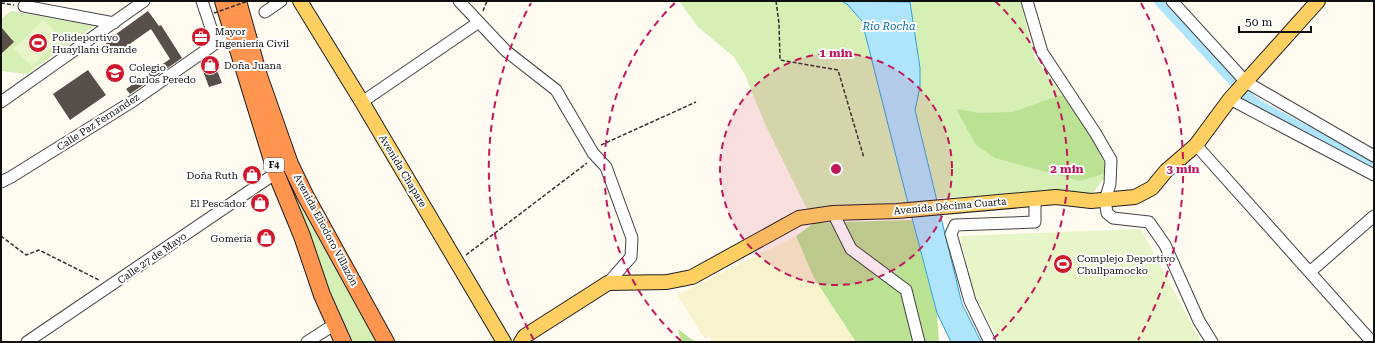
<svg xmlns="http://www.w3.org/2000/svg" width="1375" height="343" font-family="'Roboto Serif',serif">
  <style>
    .farmland { fill: #f9f3cd }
    .green { fill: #d6efb5 }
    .forest { fill: #bbe193 }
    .pitch { fill: #e8f5c8 }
    .water { fill: #afe4fd; stroke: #2ea1dd }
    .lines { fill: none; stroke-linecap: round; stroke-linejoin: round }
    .canal { stroke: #afe4fd; stroke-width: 10 }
    .building { fill: #594f4a }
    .minor-casing { stroke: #424242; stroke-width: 13 }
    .major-casing { stroke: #202020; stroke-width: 16 }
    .highway-casing { stroke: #202020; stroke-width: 18 }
    .path { stroke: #313131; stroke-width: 1.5; stroke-dasharray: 4 2; stroke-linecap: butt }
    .minor { stroke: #fff; stroke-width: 11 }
    .major { stroke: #ffd061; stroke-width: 14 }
    .highway { stroke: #ff954f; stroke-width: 16 }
    .path-bridge { stroke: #313131; stroke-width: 1.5; stroke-dasharray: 4 2; stroke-linecap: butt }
    .ring { fill: none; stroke: #c2185b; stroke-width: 2; stroke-dasharray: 7 5 }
    .labels { text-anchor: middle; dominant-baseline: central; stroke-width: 4; stroke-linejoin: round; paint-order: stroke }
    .shield { fill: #fff; stroke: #575757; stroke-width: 1 }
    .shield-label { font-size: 9px; font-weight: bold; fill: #0f0f0f }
    .poi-label { font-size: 10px; fill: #0f0f0f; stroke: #fff; text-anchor: start }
    .street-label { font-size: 10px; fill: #0f0f0f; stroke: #fff }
    .water-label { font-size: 11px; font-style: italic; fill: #0971b0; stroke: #fff }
    .centre { fill: #c2185b; stroke: #fff; stroke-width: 2 }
    .ring-label { font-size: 12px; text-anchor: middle; font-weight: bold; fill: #c2185b; stroke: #fff; stroke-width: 4; stroke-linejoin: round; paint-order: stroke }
  </style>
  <rect width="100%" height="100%" fill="#fffbf1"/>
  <path class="farmland" d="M796 236 814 278 856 342H711L710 336 705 339 677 295Z"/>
  <path class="green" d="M679 1H841L847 4 862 21 908 202 807 209 765 124 745 75 734 57 698 27Z
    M909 1H1020L1035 58 1087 128 1109 172 1092 194 1058 190 937 198 915 109 920 87Z
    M11 11 94 26 27 74 1 71V19Z
    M281 163 380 342H351L348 337 329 300Z"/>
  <path class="forest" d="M1063 95 1087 128 1109 172 1080 181 995 158 976 145 956 109 979 113 1013 112 1043 101Z
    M912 220 937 313 939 342H856L814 278 796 236 814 223Z
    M678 329 695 342H681Z"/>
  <path class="pitch" d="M44 20 61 38 32 67 14 48Z
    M1141 229 1201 342H1000L973 291 960 236Z"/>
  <path class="water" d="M841 1 910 2 920 68V87L915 110 962 304 981 342H951L937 313 901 176 862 21 847 4Z"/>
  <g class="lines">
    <path class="canal" d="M1159 1 1234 82
      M1245 94 1257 104 1374 167"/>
  </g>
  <path class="building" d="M148 11 159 26 161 25 182 58 130 94 126 89 170 59 151 29 114 55 105 42Z
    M1 27 14 42 1 54Z
    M211 55 222 83 209 87 200 63Z
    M88 70 106 95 70 120 53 94Z"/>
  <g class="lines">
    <g class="minor-casing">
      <path id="minor" d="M202 1 216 43
        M459 1 506 51 556 90 593 153 606 167 632 238 631 257 608 283
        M1027 1 1042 52 1096 134 1111 160 1110 184 1105 200 1107 213 1113 218 1149 222 1165 245 1199 321 1212 342
        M1172 1 1246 82 1374 156
        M24 6 114 23
        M265 12 281 1
        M1230 99 1374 175
        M1 102 144 1
        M362 102 479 22
        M1196 145 1372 342
        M1 182 11 177 133 101 232 32
        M833 213 851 249 906 290 919 342
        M1311 271 1374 216
        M27 342 276 173
        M307 342 335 324
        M990 342 970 301 951 234 955 225 1035 222V199"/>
    </g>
    <g class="major-casing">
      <path id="major" d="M300 1 362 102 504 342
        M521 342 525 336 608 283 667 282 692 277 799 218 833 213 897 211 1056 197 1091 201 1135 197 1152 188 1166 171 1196 145 1230 99 1318 1"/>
    </g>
    <g class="highway-casing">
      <path id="highway" d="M223 1 276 173 302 236 322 295 343 342
        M238 1 259 76 290 164 305 195 386 342"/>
    </g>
    <path class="path" d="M776 1 779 23 780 60 838 70 864 158
      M1 3 14 5
      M483 11 487 1
      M601 145 696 102
      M1 236 26 255 39 250 99 280
      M466 255 587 163"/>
    <use href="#minor" class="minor"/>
    <use href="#major" class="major"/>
    <use href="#highway" class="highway"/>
    <path class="path-bridge" d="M214 13 248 1"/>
  </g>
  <circle cx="836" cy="169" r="116" fill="#c2185b" fill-opacity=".12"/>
  <g class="ring">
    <circle cx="836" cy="169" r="116"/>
    <path d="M681 341A231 231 0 0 1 677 1M995 1A231 231 0 0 1 991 341"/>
    <path d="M534 340A347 347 0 0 1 531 3M1141 3A347 347 0 0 1 1138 340"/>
  </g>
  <defs>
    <g id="office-disc" transform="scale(1)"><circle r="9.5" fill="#d0162a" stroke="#fff"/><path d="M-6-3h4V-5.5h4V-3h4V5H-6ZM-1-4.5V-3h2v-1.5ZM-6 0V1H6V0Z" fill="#fff"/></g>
    <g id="stadium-disc" transform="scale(1)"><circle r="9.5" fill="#d0162a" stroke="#fff"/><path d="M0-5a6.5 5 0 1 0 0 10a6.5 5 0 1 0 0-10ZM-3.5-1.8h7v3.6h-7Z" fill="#fff"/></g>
    <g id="shop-disc" transform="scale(1)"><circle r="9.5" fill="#d0162a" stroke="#fff"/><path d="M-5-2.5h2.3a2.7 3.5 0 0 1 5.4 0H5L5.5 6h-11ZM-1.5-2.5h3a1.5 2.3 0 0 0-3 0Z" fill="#fff"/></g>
    <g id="school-disc" transform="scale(1)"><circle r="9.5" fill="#d0162a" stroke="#fff"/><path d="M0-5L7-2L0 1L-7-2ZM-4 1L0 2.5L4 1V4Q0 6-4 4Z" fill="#fff"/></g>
  </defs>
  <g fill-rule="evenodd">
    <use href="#office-disc" x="201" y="37"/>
    <use href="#stadium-disc" x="38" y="43"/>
    <use href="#shop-disc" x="210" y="65"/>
    <use href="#school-disc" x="115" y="73"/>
    <use href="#shop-disc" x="252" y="175"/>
    <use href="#shop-disc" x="260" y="203"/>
    <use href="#shop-disc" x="266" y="238"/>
    <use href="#stadium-disc" x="1063" y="264"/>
  </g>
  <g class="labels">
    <rect class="shield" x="264" y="158" width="20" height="14" rx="3"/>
    <g class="shield-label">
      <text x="274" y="165">F4</text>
    </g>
    <g class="poi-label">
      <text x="215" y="31">Mayor<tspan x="215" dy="12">Ingeniería Civil</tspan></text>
      <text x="52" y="37">Polideportivo<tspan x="52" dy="12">Huayllani Grande</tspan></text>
      <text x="224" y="65">Doña Juana</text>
      <text x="129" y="67">Colegio<tspan x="129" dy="12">Carlos Peredo</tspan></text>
      <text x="238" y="175" text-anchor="end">Doña Ruth</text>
      <text x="246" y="203" text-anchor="end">El Pescador</text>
      <text x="252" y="238" text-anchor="end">Gomeria</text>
      <text x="1077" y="258">Complejo Deportivo<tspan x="1077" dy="12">Chullpamocko</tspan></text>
    </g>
    <g class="street-label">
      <text transform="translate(98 122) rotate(-33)">Calle Paz Fernandez</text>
      <text transform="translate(403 171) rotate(59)">Avenida Chapare</text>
      <text transform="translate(950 206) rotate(-5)">Avenida Décima Cuarta</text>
      <text transform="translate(326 230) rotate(62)">Avenida Eliodoro Villazón</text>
      <text transform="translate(152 258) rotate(-35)">Calle 27 de Mayo</text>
    </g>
    <g class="water-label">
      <text x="889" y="26">Río Rocha</text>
    </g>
  </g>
  <circle cx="836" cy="169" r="6" class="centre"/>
  <g class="ring-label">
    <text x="836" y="57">1 min</text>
    <text x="1067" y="173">2 min</text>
    <text x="1183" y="173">3 min</text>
  </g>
  <rect width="1375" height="343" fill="none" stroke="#0f0f0f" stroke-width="4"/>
  <path d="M1239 26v6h72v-6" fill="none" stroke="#0f0f0f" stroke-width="2"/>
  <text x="1245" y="26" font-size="12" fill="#0f0f0f" stroke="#ffffff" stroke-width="3" paint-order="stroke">50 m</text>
</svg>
